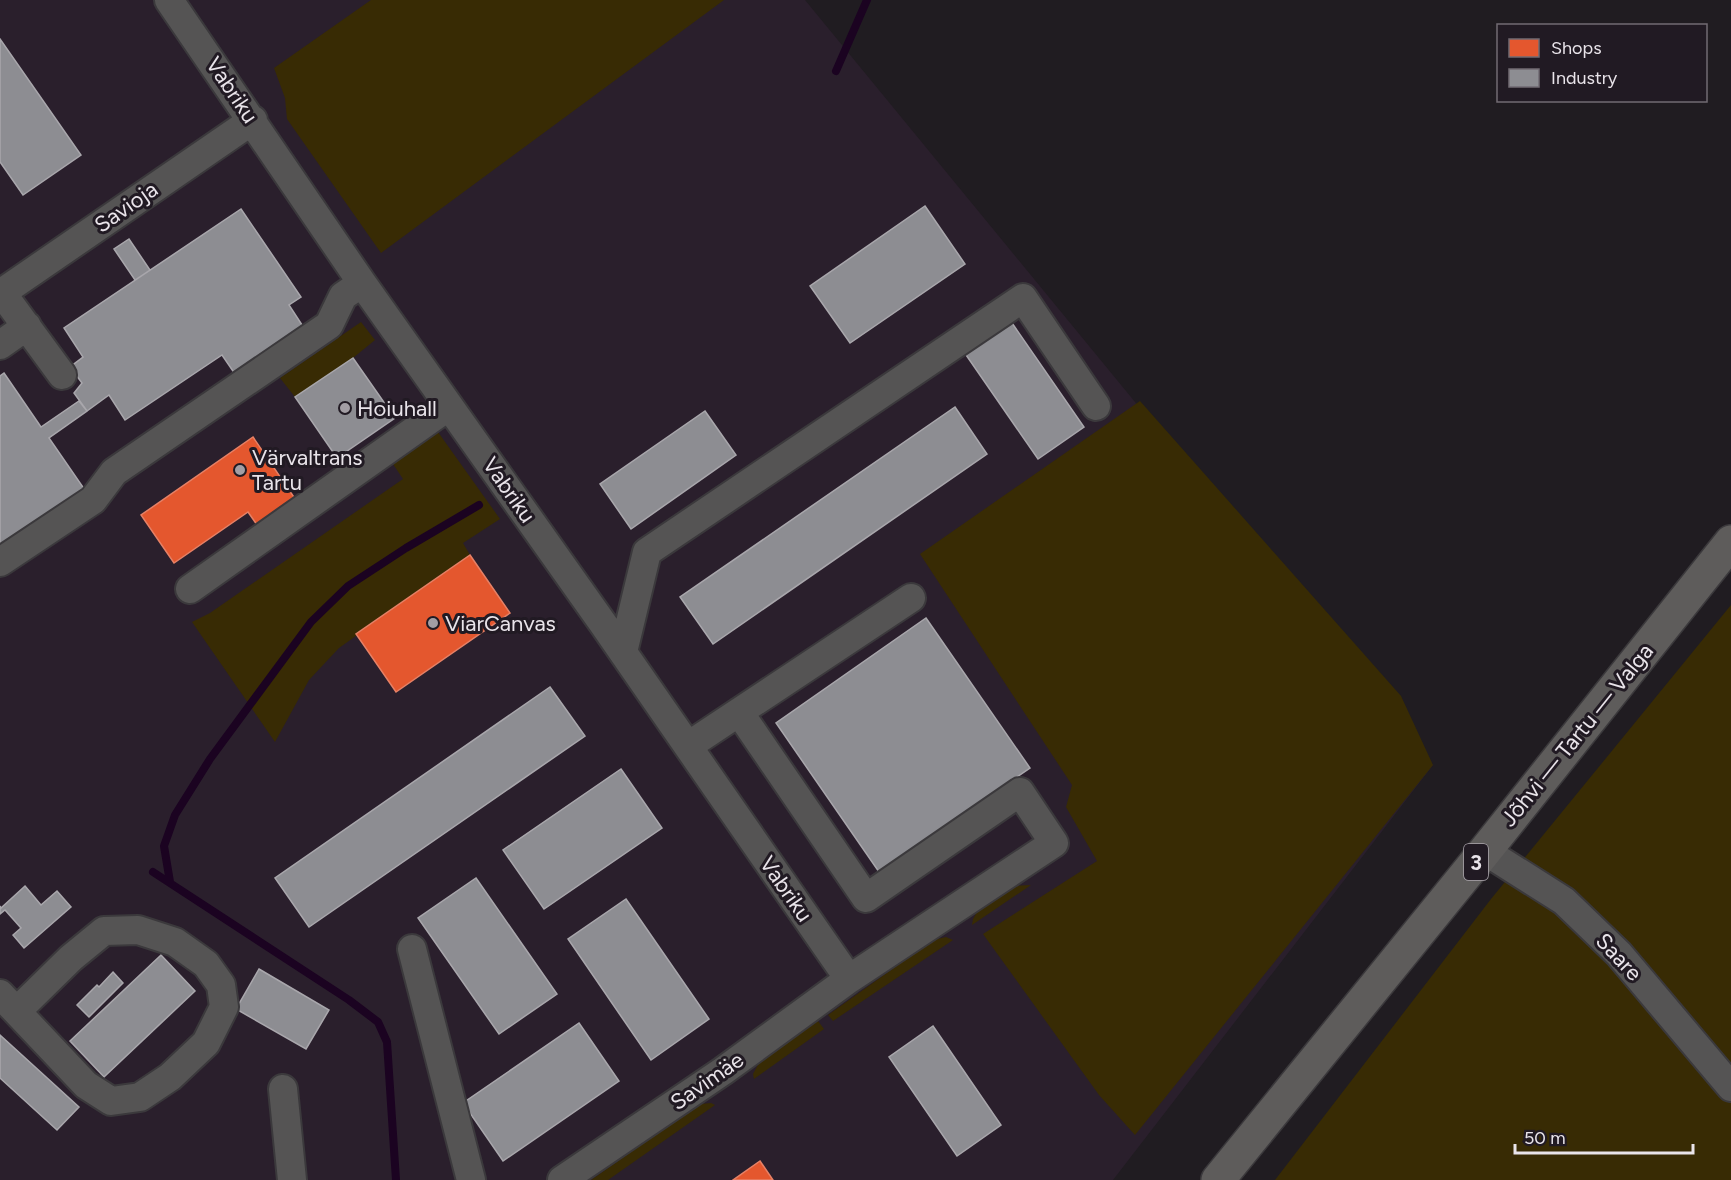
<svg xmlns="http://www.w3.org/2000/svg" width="1731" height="1180" font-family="Figtree,sans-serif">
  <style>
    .built { fill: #2a1f2c }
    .green { fill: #382b04 }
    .shops { fill: #e4572e; stroke: #e68166; stroke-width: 1.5 }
    .industry { fill: #8d8d92; stroke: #a9a7ac; stroke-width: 1.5 }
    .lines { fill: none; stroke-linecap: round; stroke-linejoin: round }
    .stream { stroke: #1b0321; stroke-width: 8 }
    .minor-casing { stroke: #3b393c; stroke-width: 32 }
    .highway-casing { stroke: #3b393c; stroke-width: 36 }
    .minor { stroke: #555454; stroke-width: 28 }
    .highway { stroke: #5e5c5b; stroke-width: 33 }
    .poi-dot { fill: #a39ea4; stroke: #211a23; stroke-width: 2 }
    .labels { text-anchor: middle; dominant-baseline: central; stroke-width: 6; stroke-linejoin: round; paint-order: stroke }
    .shield { fill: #211a23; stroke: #ada7ae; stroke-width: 1.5 }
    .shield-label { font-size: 21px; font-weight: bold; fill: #e9e4ea }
    .street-label { font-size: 22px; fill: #e9e4ea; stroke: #211a23 }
    .poi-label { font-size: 22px; fill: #e9e4ea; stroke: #211a23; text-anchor: start }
  </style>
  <rect width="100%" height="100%" fill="#201c21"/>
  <path class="built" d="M0 0H805L1433 765 1113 1180H0Z"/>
  <path class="green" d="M371 0H724L381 253 287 119 285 98 274 68Z
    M361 322 375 340 353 358 295 397 280 378Z
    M1140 401 1401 696 1433 765 1135 1135 1099 1095 983 934 1097 861 1066 807 1072 785 920 554Z
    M433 425 500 519 463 543 470 555 339 648 309 680 275 742 192 622 210 613 403 479 389 458Z
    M1731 605V1180H1275L1491 899Z
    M1031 885 972 925 973 919 978 910 1012 886Z
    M946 937 953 940 833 1021 828 1015 933 940Z
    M818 1021 824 1029 754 1079 753 1074 760 1061Z
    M711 1103 715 1105 608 1180H591L700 1104Z"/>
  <path class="shops" d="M253 437 298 503 260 529 248 512 174 563 141 515Z
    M470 555 510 613 396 692 356 634Z
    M760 1161 773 1180H733Z"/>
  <path class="industry" d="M0 39 81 155 23 195 0 162Z
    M925 206 965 264 850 343 810 286Z
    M241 209 301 297 289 305 306 331 237 377 222 355 125 420 109 395 87 411 74 393 82 383 70 367 83 357 64 328Z
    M129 239 150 270 135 280 114 249Z
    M1012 323 1084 427 1038 459 966 355Z
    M353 358 395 418 337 458 295 397Z
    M4 373 41 427 79 401 87 411 49 438 87 493 0 553V376Z
    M955 407 987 454 713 644 680 597Z
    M705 411 736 455 631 529 600 484Z
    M926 618 1030 768 879 872 776 723Z
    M550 687 585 736 309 927 275 878Z
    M621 769 662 828 544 909 503 850Z
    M476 878 557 994 499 1034 418 918Z
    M25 886 41 905 57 891 71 907 24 948 13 935 21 928 5 910 0 914V906L1 908Z
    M626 899 709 1019 651 1060 568 939Z
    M161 955 195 991 104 1077 70 1041Z
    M259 969 329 1010 306 1049 236 1009Z
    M113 972 123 983 89 1017 77 1005 97 985 99 987Z
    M579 1023 619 1081 503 1161 463 1103Z
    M933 1026 1001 1125 957 1156 889 1057Z
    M0 1035 79 1107 57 1130 0 1078Z"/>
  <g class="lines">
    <path class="stream" d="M836 71 867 0
      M153 872 349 1000 378 1022 387 1042 396 1180
      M170 882 164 846 175 815 210 759 311 622 348 586 406 548 479 505"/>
    <g class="minor-casing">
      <path id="minor" d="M169 0 362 283 604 625 849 979
        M2 293 62 375
        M0 294 253 120
        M0 345 27 326
        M0 562 93 500 114 472 329 325 343 296 362 283
        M190 589 449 406
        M623 652 647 552 1023 298 1096 406
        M688 746 911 598
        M1485 851 1564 901 1619 954 1731 1087
        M412 949 471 1180
        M0 994 86 1085 111 1101 140 1097 170 1077 206 1043 224 1007 221 985 206 964 175 942 138 930 104 931 71 958 17 1011
        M283 1089 292 1180
        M562 1180 723 1071 849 979 1054 843 1020 792 866 898 739 712"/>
    </g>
    <g class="highway-casing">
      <path id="highway" d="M1218 1180 1485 851 1731 542"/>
    </g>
    <use href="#minor" class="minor"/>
    <use href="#highway" class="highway"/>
  </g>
  <g class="poi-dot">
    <circle cx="345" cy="408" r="6"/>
    <circle cx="240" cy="470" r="6"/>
    <circle cx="433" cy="623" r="6"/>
  </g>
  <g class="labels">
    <rect class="shield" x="1464" y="844" width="24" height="36" rx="4.5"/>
    <g class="shield-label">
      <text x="1476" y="862">3</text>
    </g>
    <g class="street-label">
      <text transform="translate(232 90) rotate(56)">Vabriku</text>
      <text transform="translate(126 207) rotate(-35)">Savioja</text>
      <text transform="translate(509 490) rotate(55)">Vabriku</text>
      <text transform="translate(1577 735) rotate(-51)">Jõhvi — Tartu — Valga</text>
      <text transform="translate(786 889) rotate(55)">Vabriku</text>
      <text transform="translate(1619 957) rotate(47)">Saare</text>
      <text transform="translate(707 1081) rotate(-35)">Savimäe</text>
    </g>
    <g class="poi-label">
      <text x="357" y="408">Hoiuhall</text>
      <text x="252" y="457">Värvaltrans<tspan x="252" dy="25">Tartu</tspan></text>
      <text x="445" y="623">ViarCanvas</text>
    </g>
  </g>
  <rect x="1497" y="24" width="210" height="78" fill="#211a23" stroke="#716b73" stroke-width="1.5"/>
  <rect x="1509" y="39" width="30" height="18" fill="#e4572e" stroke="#716b73" stroke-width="1.5"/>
  <text x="1551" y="54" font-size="18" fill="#e9e4ea">Shops</text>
  <rect x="1509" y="69" width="30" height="18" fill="#8d8d92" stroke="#716b73" stroke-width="1.5"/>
  <text x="1551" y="84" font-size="18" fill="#e9e4ea">Industry</text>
  <path d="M1515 1144v9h178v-9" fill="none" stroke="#e9e4ea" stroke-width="3"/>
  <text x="1524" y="1144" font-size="18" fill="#e9e4ea" stroke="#211a23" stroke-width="4.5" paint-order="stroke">50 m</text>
</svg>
